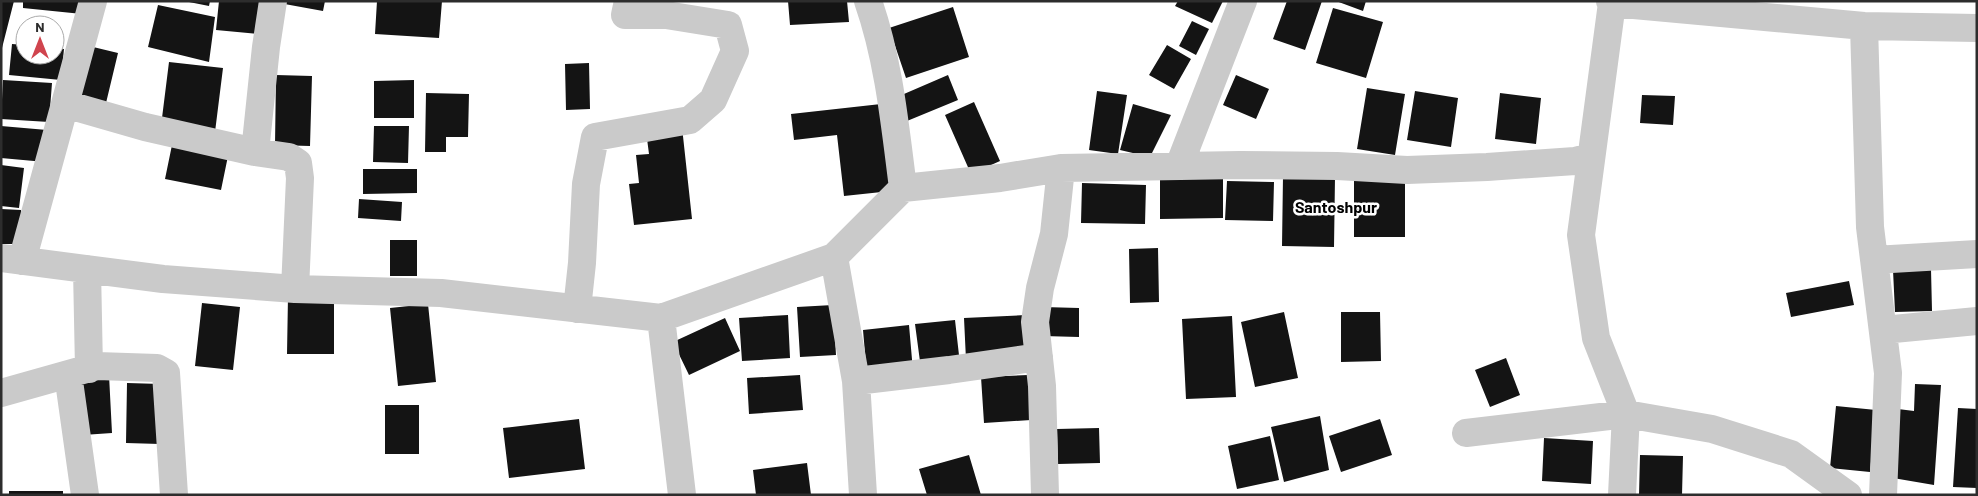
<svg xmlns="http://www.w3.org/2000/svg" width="1978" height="496" font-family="Barlow,sans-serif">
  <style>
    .building { fill: #141414 }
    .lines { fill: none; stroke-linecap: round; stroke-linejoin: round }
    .minor { stroke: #cacaca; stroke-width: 28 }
    .labels { text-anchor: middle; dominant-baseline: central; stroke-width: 5; stroke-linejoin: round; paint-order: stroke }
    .neighbourhood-label { font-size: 16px; font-weight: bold; fill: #000; stroke: #fff }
  </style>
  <rect width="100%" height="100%" fill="#fff"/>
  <path class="building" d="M1 1H14L2 48H1Z
    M23 1H83L82 14 23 8Z
    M184 1H210L209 6Z
    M219 1H262L258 34 216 30Z
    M279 1H325L323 11 279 3Z
    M377 1H442L439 38 375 34Z
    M788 1H847L849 22 790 25Z
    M1178 1H1223L1212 23 1175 6Z
    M1287 1H1322L1305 50 1273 39Z
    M1336 1H1366L1363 11Z
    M158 5 215 17 209 62 148 47Z
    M953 7 969 57 906 78 889 28Z
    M1333 8 1383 22 1366 78 1316 63Z
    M1192 21 1209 29 1196 55 1179 46Z
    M12 44 25 45V55H55V48L64 49 61 80 9 75Z
    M1167 45 1191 59 1174 89 1149 75Z
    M89 46 118 53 106 103 77 96Z
    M169 62 223 68 215 132 161 126Z
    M589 63 590 109 566 110 565 64Z
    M276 75 312 76 310 146 275 145Z
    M948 75 958 100 907 121 897 97Z
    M1236 75 1269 89 1256 119 1223 105Z
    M3 80 52 83 49 122 1 119Z
    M414 80V118H374V81Z
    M1367 88 1405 94 1395 155 1357 149Z
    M1097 91 1127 95 1118 154 1089 150Z
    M1415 91 1458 98 1451 147 1407 140Z
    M426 93 469 94 468 137H446V152H425Z
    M1500 93 1541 98 1536 144 1495 139Z
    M1642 95 1675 96 1673 125 1640 123Z
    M974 102 1000 161 971 174 945 115Z
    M881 104 891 191 844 196 837 135 794 140 791 114Z
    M1133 104 1171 115 1150 157 1120 150Z
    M1 126 47 130 45 162 1 158Z
    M374 126H409L408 163 373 162Z
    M682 127 692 219 634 225 629 184 639 183 636 155 649 154 646 131Z
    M172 145 228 156 221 190 165 179Z
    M1 165 24 168 19 208 1 206Z
    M363 169H417V193L363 194Z
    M1283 176 1335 177 1334 247 1282 246Z
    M1223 178V218L1160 219V179Z
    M1227 181 1274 182 1273 221 1225 220Z
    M1354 181H1405V237H1354Z
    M1082 183 1146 185 1145 224 1081 223Z
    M359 199 402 202 401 221 358 218Z
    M1 209 21 210V244H1Z
    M390 240H417V276H390Z
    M1158 248 1159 302 1130 303 1129 249Z
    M1931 269 1932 311 1895 312 1893 270Z
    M1849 281 1854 305 1791 317 1786 293Z
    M288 296H334V354H287Z
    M202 303 240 307 233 370 195 366Z
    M428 304 436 382 398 386 390 308Z
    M833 305 836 355 800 357 797 307Z
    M1043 307 1079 308V337L1043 336Z
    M1284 312 1298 378 1255 387 1241 322Z
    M1341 312H1380L1381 361 1341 362Z
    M788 315 790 358 742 361 739 318Z
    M1026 315 1028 357 966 360 964 318Z
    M1232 316 1236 397 1186 399 1182 319Z
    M725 318 740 351 689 375 673 342Z
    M955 320 960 364 921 369 915 324Z
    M909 325 913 371 867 376 863 330Z
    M1506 358 1520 395 1490 407 1475 370Z
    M109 375 112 433 83 435 80 376Z
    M800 375 803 410 749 414 747 378Z
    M1028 375 1031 420 984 423 981 377Z
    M127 383 161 384 160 444 126 443Z
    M1915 384 1941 385 1934 485 1893 478 1898 409 1914 411Z
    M385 405H419V454H385Z
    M1836 406 1876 410 1870 472 1830 468Z
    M1958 408 1977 409V488L1953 487Z
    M1320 416 1329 470 1284 482 1271 427Z
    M579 419 585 469 509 478 503 428Z
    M1380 419 1392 455 1341 472 1329 436Z
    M1099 428 1100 463 1058 464 1057 429Z
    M1270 436 1279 480 1237 489 1228 446Z
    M1544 438 1593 441 1591 484 1542 481Z
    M969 455 981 495H927L919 469Z
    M1640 455 1683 456 1682 495H1639Z
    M807 463 811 495H756L753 470Z
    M9 491H63V495H9Z"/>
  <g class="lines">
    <path class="minor" d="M868 1C889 61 895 126 903 188L1000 178 1061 168
      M1610 1 1612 3 1581 235 1596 338 1626 414 1712 429 1791 454 1848 495
      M1612 3 1864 26 1977 28
      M1864 26 1870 227 1888 373 1883 495
      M65 104 93 1
      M255 152 266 47 273 1
      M1179 166 1243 1
      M834 257 856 381 949 370 1039 357
      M1 258 163 279 295 289 441 293 661 318 834 257 903 188
      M1874 260 1977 254
      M22 261 65 104 145 127 255 152 289 157 298 163 300 178 295 289
      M87 269 89 369
      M577 309 582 263 586 184 595 137 690 120 713 100 735 51 728 25 666 15H625L628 1
      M661 318 682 495
      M1883 330 1977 321
      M68 374 85 495
      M856 381 863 495
      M1 393 97 366 157 368 166 373 174 495
      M1466 433 1626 414 1622 495
      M1045 495 1042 386 1035 322 1040 288 1054 234 1061 168 1240 165 1337 166 1407 170 1487 167 1575 161 1590 157"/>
  </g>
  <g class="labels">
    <g class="neighbourhood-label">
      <text x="1336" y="206">Santoshpur</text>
    </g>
  </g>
  <rect width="1978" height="496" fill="none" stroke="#2d2d2d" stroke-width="5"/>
  <g transform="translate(40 40)"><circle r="24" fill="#ffffff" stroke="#ababab"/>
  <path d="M0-4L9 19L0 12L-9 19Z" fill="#d0444e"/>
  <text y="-8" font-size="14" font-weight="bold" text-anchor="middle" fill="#2d2d2d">N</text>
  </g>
</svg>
